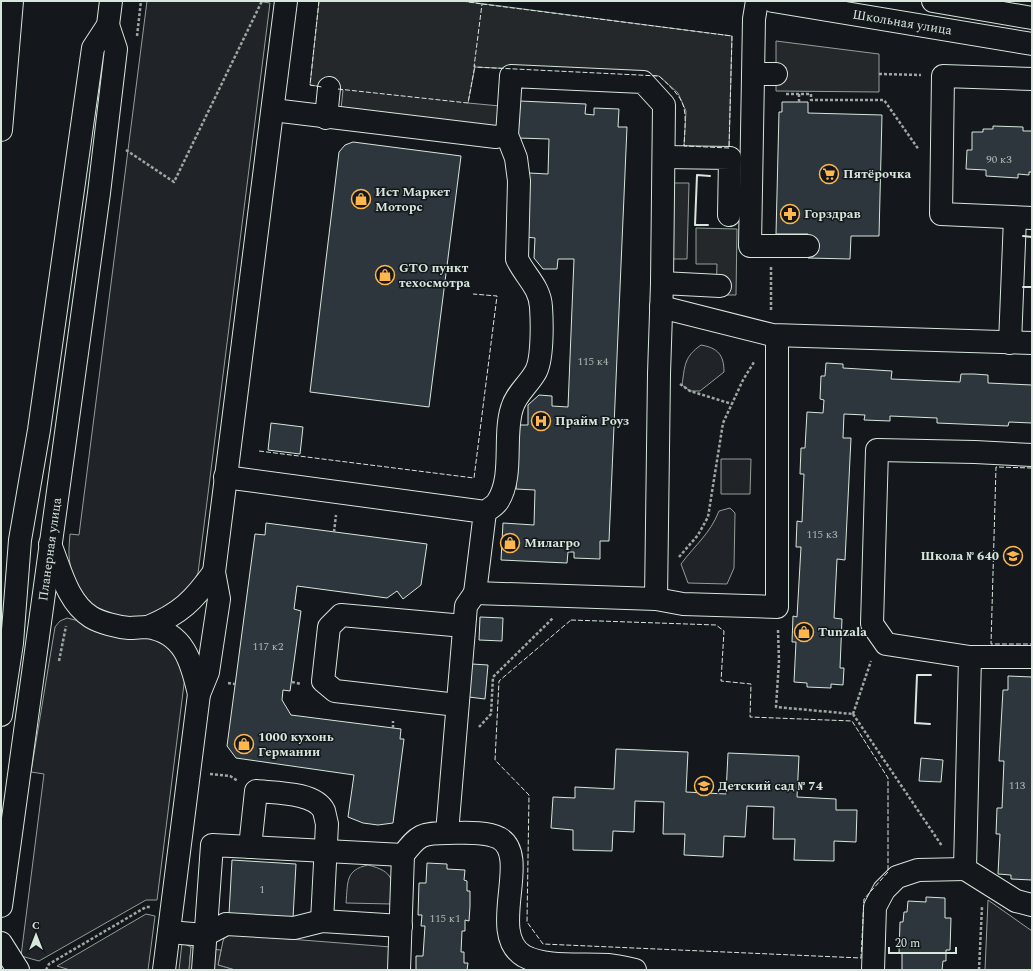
<svg xmlns="http://www.w3.org/2000/svg" width="1033" height="971" font-family="Spectral,serif">
  <style>
    .green { fill: #202428; stroke: #939e99 }
    .parking { fill: #24282b; stroke: #939e99 }
    .building { fill: #2c363c; stroke: #d8e6dc }
    .lines { fill: none; stroke-linecap: round; stroke-linejoin: round }
    .minor-casing { stroke: #d8e6dc; stroke-width: 24 }
    .major-casing { stroke: #d8e6dc; stroke-width: 24 }
    .path { stroke: #9da8a2; stroke-width: 2.5; stroke-dasharray: 3 2; stroke-linecap: butt }
    .minor { stroke: #14181c; stroke-width: 22 }
    .major { stroke: #14181c; stroke-width: 22 }
    .fence { stroke: #d8e6dc; stroke-width: 1; stroke-dasharray: 5 2; stroke-linecap: butt }
    .wall { stroke: #d8e6dc; stroke-width: 2 }
    .labels { text-anchor: middle; dominant-baseline: central; stroke-width: 3; stroke-linejoin: round; paint-order: stroke }
    .number-label { font-size: 11px; fill: #adbab4 }
    .street-label { font-size: 13px; fill: #d8e6dc; stroke: #14181c }
    .poi-label { font-size: 13px; font-weight: bold; fill: #d8e6dc; stroke: #14181c; text-anchor: start }
  </style>
  <rect width="100%" height="100%" fill="#14181c"/>
  <path class="green" d="M147 1H257L270 3 198 573C192 584 188 595 177 603 152 622 107 624 84 598 81 595 79 589 77 584 68 563 68 557 70 534L79 535Z
    M701 345C718 348 724 355 724 372L700 391H690L682 385C685 365 684 357 701 345Z
    M721 459H751L750 494H721Z
    M730 508 735 513 734 568 727 584 688 583 681 564C695 545 710 534 719 511Z
    M67 618 164 642 175 650 185 676 157 900H146L39 961 21 956 44 774 31 772 55 627 60 621Z
    M368 865C395 872 393 880 392 904L346 903C348 882 345 870 368 865Z
    M988 900 1032 931V970H985Z
    M146 914 155 916 148 970H70L57 966Z
    M226 934 391 947 390 970H235L218 965 223 941Z
    M182 943 191 947 189 970H179Z"/>
  <path class="parking" d="M319 1H462L732 36 729 148 684 146 686 111 678 93 659 76 475 67 468 103 500 106 497 127 341 109 343 90 310 85Z
    M776 41 879 54V92L776 91Z
    M671 183H689L687 259H670Z
    M696 228 737 229 736 295H716L717 264H696Z
    M191 947 221 950 218 965 235 970H189Z"/>
  <path class="building" d="M520 101 586 104 585 114 594 115V108L619 109 618 127H627L609 541H600V559L574 558V552H568L567 563 501 560 503 523 534 525 535 490 516 489 519 425H528V405L539 395 552 396V406L568 407 574 259H558L557 269H543L534 258 535 238 526 237 529 173 548 174 549 139 518 138Z
    M782 102H808V113L882 115 879 236H851L850 259 808 258V234H776L779 112H782Z
    M993 126 1023 127V131H1032V172H1029V175L1018 174V178L986 176V170L966 169 967 150H972V132H983V129H993Z
    M353 142 461 156 429 407 310 392 339 152 345 145Z
    M826 363 843 364V368L892 371 891 379 960 382 961 374H974L988 375V383L1032 385V423L1009 422 1008 426 937 423V418L890 416V421L864 420 865 415 844 414 843 438H851L845 560 837 559 834 618 842 619 840 668H844L843 685 831 684V688L807 687V683L794 682 796 642H792L793 616 797 617 801 547H796L797 521 802 522 804 474H800L801 448H805L807 412 823 413 824 400 820 399 821 376H825Z
    M271 423 303 427 300 454 268 450Z
    M266 523 427 544 421 585 403 599 397 591 387 598 297 586 294 609 301 611 290 691 283 690 282 700 291 715 401 729 400 739H404L393 823 378 825 363 823 348 817 354 775 236 758 227 746 255 534 265 535Z
    M480 617 503 618 502 641 479 640Z
    M472 664 488 665 485 699 469 697Z
    M1008 676 1032 677V880L1011 879V875L998 874 1000 834H996L997 808H1002L1004 761H999L1003 690H1008Z
    M616 749 688 752 686 792 726 794 728 753 799 756 797 797 836 799V810H857L856 842 834 841V861L794 860 795 839H773L774 807 747 806 745 837 724 836 723 857 684 855 685 834H663L664 802 635 801 634 832 613 831 612 851 573 850V830L551 828 553 797 575 798V787L614 789Z
    M921 758 943 760 941 782 919 781Z
    M232 860 296 864 293 918 229 914Z
    M427 863 447 864V869L465 870 464 880 467 881V891H470V906L469 921 465 920V931H462L461 952H464V963H468L467 970H416V956H423L425 926H421L422 915H418L419 883H426Z
    M926 897 945 898V918H951L950 950H946V961H943L942 970H902V953H899L900 922H903L904 912H907L908 901 926 902Z"/>
  <g class="lines">
    <g class="minor-casing">
      <g id="minor">
        <path d="M757 1 754 19 750 246H808"/>
        <path id="s1" d="M773 1 1032 44"/>
        <path d="M933 1 1032 18"/>
        <path d="M754 74H776"/>
        <path d="M1032 79 943 76 941 214 1032 218"/>
        <path d="M273 110 496 137 507 135"/>
        <path d="M326 118 329 88"/>
        <path d="M664 157 730 158 729 215"/>
        <path d="M662 283 720 286"/>
        <path d="M661 307 772 335 1032 343"/>
        <path d="M1010 343 1015 218"/>
        <path d="M1032 455 975 452 877 450 872 624 886 644 970 657 965 869 1016 901 1032 905"/>
        <path d="M225 477 485 512 475 593 656 599 659 374 662 283 664 105 643 82 511 76 507 135 516 158 519 181 517 259C525 276 540 287 541 307 542 322 543 361 535 373 528 385 516 394 512 408 503 436 514 476 498 501 496 505 489 509 485 512"/>
        <path d="M50 544C60 568 67 602 91 617 101 623 118 627 129 628 135 628 141 627 147 627 185 632 192 664 199 694"/>
        <path d="M656 599 683 604 777 607V336"/>
        <path d="M148 627C180 614 194 600 214 572"/>
        <path d="M970 657H1032"/>
        <path d="M457 705 335 691 323 681 329 627 341 615 464 626"/>
        <path d="M447 833C463 833 485 831 499 838 532 856 486 934 524 956 546 968 583 963 608 965 617 966 626 968 635 970"/>
        <path d="M250 847 256 791C275 793 315 792 324 811 325 815 326 820 327 824L322 921"/>
        <path d="M169 932 205 935 226 924 294 928 322 921 401 926"/>
        <path d="M164 970 199 694 208 672 219 599 214 572 286 1"/>
        <path d="M203 970 212 845 403 855"/>
        <path d="M399 970 403 855C418 835 422 833 447 833L466 606 475 593"/>
        <path d="M873 970 875 907 884 890 897 877 918 870 965 869"/>
      </g>
    </g>
    <g class="major-casing">
      <g id="major">
        <path d="M1 130 12 1"/>
        <path d="M1 715 12 643 20 540 39 430 93 48 108 25 111 1"/>
        <path id="s2" d="M1 906 99 193 116 49 108 25"/>
        <path d="M1 943 18 970"/>
      </g>
    </g>
    <path class="path" d="M137 36 141 1
      M879 74 921 75
      M786 94H811V100H884L919 150
      M799 94V102
      M126 150 174 182 262 1
      M771 267V312
      M680 384 690 391 732 404
      M334 532 336 515
      M679 557 698 535 708 517 723 423 743 380 754 362
      M778 630 779 661 776 707 853 714
      M59 661 66 626
      M292 682 301 684
      M228 683 235 684
      M853 714 942 846
      M853 714 871 661
      M479 727 491 714 493 677 553 618
      M393 728V721
      M210 774 230 776 238 781
      M46 970 49 964 146 907H150
      M979 970 982 907"/>
    <use href="#minor" class="minor"/>
    <use href="#major" class="major"/>
    <path class="fence" d="M319 1 310 85 322 87
      M462 1 482 4V5
      M482 4 732 36 729 148 684 146C686 107 689 103 659 76L474 67Z
      M338 89 468 103 475 65
      M259 451 474 478 497 296 473 294
      M1032 468 996 467 991 644H1032
      M571 620 716 625 724 631 721 681 751 684 750 717 852 721 888 778V872L864 899 861 958 543 944 527 922 529 795 495 760 499 681Z"/>
    <path class="wall" d="M708 225H695L697 175 710 176
      M1023 236 1032 237
      M1023 287H1032
      M930 724 915 723 917 675H931"/>
  </g>
  <defs>
    <g id="supermarket-ring" transform="scale(1)"><circle r="9.5" fill="#14181c" stroke="#ffb74d" stroke-width="1.5"/><path d="M-6-5.5h2.5l.6 2H6L4.5 2H-2.5L-4.4-4H-6ZM-1.5 3.2a1.3 1.3 0 1 0 .1 0ZM3 3.2a1.3 1.3 0 1 0 .1 0Z" fill="#ffb74d"/></g>
    <g id="shop-ring" transform="scale(1)"><circle r="9.5" fill="#14181c" stroke="#ffb74d" stroke-width="1.5"/><path d="M-5-2.5h2.3a2.7 3.5 0 0 1 5.4 0H5L5.5 6h-11ZM-1.5-2.5h3a1.5 2.3 0 0 0-3 0Z" fill="#ffb74d"/></g>
    <g id="pharmacy-ring" transform="scale(1)"><circle r="9.5" fill="#14181c" stroke="#ffb74d" stroke-width="1.5"/><path d="M-2-6h4v4h4v4h-4v4h-4v-4h-4v-4h4Z" fill="#ffb74d"/></g>
    <g id="hospital-ring" transform="scale(1)"><circle r="9.5" fill="#14181c" stroke="#ffb74d" stroke-width="1.5"/><path d="M-5-5h3v3.5h4V-5h3V5h-3V1.5h-4V5h-3Z" fill="#ffb74d"/></g>
    <g id="school-ring" transform="scale(1)"><circle r="9.5" fill="#14181c" stroke="#ffb74d" stroke-width="1.5"/><path d="M0-5L7-2L0 1L-7-2ZM-4 1L0 2.5L4 1V4Q0 6-4 4Z" fill="#ffb74d"/></g>
  </defs>
  <g fill-rule="evenodd">
    <use href="#supermarket-ring" x="829" y="174"/>
    <use href="#shop-ring" x="361" y="199"/>
    <use href="#pharmacy-ring" x="790" y="214"/>
    <use href="#shop-ring" x="385" y="275"/>
    <use href="#hospital-ring" x="541" y="421"/>
    <use href="#shop-ring" x="510" y="543"/>
    <use href="#school-ring" x="1013" y="556"/>
    <use href="#shop-ring" x="804" y="632"/>
    <use href="#shop-ring" x="244" y="744"/>
    <use href="#school-ring" x="704" y="786"/>
  </g>
  <g class="labels">
    <g class="number-label">
      <text x="999" y="159">90 к3</text>
      <text x="593" y="361">115 к4</text>
      <text x="822" y="534">115 к3</text>
      <text x="268" y="646">117 к2</text>
      <text x="1017" y="785">113</text>
      <text x="262" y="889">1</text>
      <text x="445" y="918">115 к1</text>
    </g>
    <g class="street-label">
      <text stroke="none"><textPath href="#s1" startOffset="131">Школьная улица</textPath></text>
      <text stroke="none"><textPath href="#s2" startOffset="360">Планерная улица</textPath></text>
    </g>
    <g class="poi-label">
      <text x="843" y="174">Пятёрочка</text>
      <text x="375" y="192">Ист Маркет<tspan x="375" dy="15">Моторс</tspan></text>
      <text x="804" y="214">Горздрав</text>
      <text x="399" y="268">GTO пункт<tspan x="399" dy="15">техосмотра</tspan></text>
      <text x="555" y="421">Прайм Роуз</text>
      <text x="524" y="543">Милагро</text>
      <text x="999" y="556" text-anchor="end">Школа № 640</text>
      <text x="818" y="632">Tunzala</text>
      <text x="258" y="737">1000 кухонь<tspan x="258" dy="15">Германии</tspan></text>
      <text x="718" y="786">Детский сад № 74</text>
    </g>
  </g>
  <rect width="1033" height="971" fill="none" stroke="#d8e6dc" stroke-width="4"/>
  <g transform="translate(36 935)" stroke="#14181c" stroke-width="3" paint-order="stroke">
  <path d="M0-3L7 15L0 10L-7 15Z" fill="#d8e6dc"/>
  <text y="-6" font-size="11" font-weight="bold" text-anchor="middle" fill="#d8e6dc">С</text>
  </g>
  <path d="M889 947v6h67v-6" fill="none" stroke="#d8e6dc" stroke-width="2"/>
  <text x="895" y="947" font-size="12" fill="#d8e6dc" stroke="#14181c" stroke-width="3" paint-order="stroke">20 m</text>
</svg>
